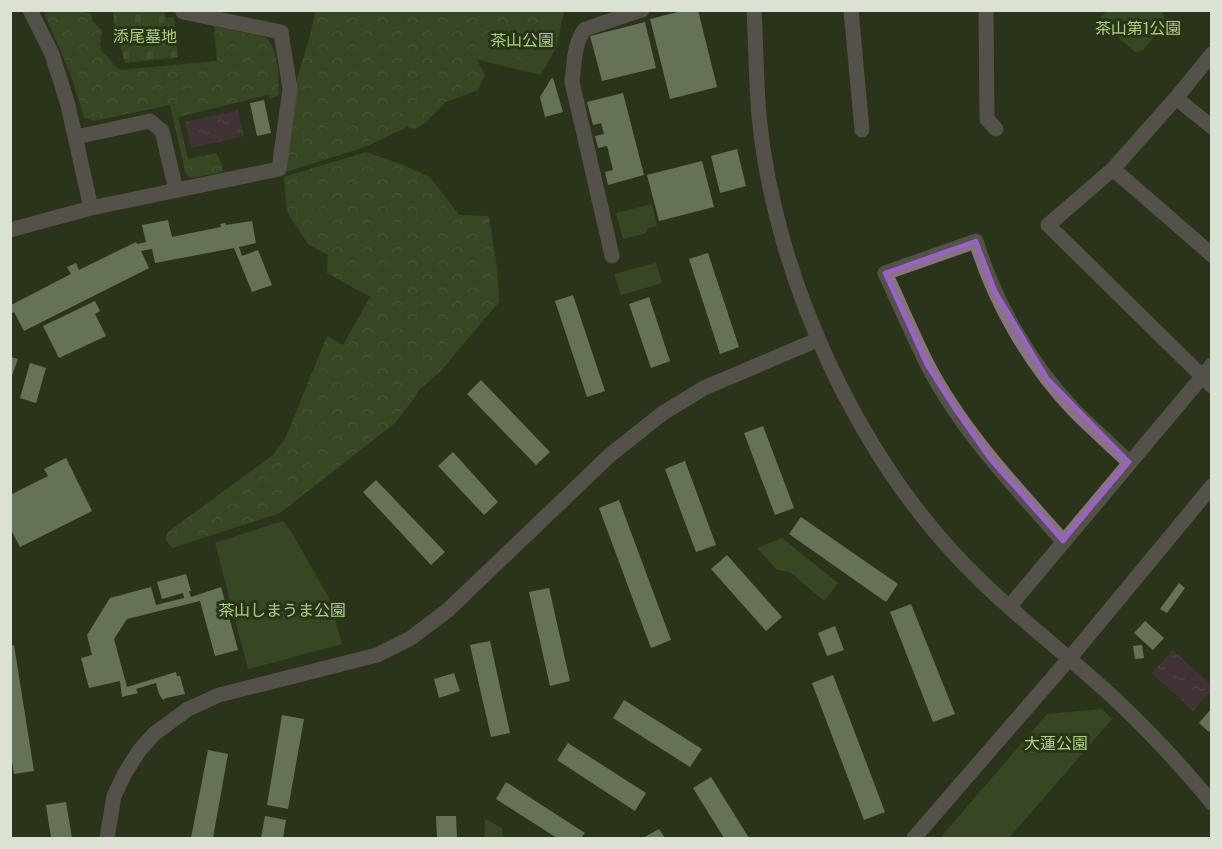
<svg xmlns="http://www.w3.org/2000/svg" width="1222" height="849" font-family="'Public Sans','Noto Sans JP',sans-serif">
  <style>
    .green { fill: #4a5d2e }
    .forest { fill: url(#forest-crowns) }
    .cemetery { fill: url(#cemetery-stones) }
    .water { fill: url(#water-ripples) }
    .building { fill: #afbd9f }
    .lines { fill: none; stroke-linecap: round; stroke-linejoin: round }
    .minor { stroke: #887284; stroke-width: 15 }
    .marked { fill: none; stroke: #9863c5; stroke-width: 4.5; stroke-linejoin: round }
    .labels { text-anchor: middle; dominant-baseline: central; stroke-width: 6; stroke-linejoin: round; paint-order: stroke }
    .park-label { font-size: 16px; fill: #add080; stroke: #2a341b }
  </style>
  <defs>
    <pattern id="forest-crowns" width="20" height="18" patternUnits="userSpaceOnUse" patternTransform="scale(1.5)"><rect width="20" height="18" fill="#4a5d2e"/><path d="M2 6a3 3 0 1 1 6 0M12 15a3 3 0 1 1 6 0" fill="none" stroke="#64744b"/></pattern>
    <pattern id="cemetery-stones" width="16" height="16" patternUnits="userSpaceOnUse" patternTransform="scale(1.5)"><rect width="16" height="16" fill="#4a5d2e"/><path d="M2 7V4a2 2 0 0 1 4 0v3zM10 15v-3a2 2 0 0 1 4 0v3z" fill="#64744b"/></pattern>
    <pattern id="water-ripples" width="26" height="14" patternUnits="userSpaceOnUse" patternTransform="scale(1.5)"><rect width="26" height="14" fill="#5d3156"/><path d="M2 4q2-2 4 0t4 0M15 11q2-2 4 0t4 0" fill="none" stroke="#744f6d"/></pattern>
  </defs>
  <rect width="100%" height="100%" fill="#2a341b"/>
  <path class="green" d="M318 10 564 11 557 46 541 75 317 21Z
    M1107 10 1162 11 1166 23 1143 50 1135 52 1099 20Z
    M652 204 657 226 648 228 646 233 623 239 616 213Z
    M656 263 662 283 621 295 614 274Z
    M282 521 289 528 328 596 342 644 248 669 215 543Z
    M782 538 838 583 824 601 790 572 777 570 757 548Z
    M1102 709 1112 719 1009 838H940L1047 714Z
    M485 819 502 828 503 838H485Z"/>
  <path class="forest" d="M49 10 79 11 91 14 93 21 102 31 100 44 102 52C111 57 110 64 121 70L217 61 214 26 265 37C280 50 278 77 279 95L270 99 268 95 178 117 188 159 216 153 222 164V172L192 178 186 175 170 105 94 121 84 117 70 73 45 15Z
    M315 11H547L533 65 501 52 484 49 476 58 485 75 478 90 446 102 425 123 414 129 407 127 365 147 283 173 294 90 312 28Z
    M366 152 398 163 430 177 459 215 489 216 497 267 499 302 440 372 420 389 413 400 395 423 280 513 172 548 165 539 168 532 273 455 285 439 327 336 343 345 370 297 327 273 328 255 308 244 287 212 284 177Z"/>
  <path class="cemetery" d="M113 11H164L166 18 174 17 178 57 125 63 114 24Z"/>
  <path class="water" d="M238 110 244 136 191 148 185 122Z
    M1173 650 1211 685V691L1193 711 1152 673Z"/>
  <path class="building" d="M686 10H698L717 87 670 99 650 19Z
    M645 22 656 68 602 81 590 36Z
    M553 78 563 112 545 117 540 97 551 79Z
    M623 93 644 175 608 185 605 172 613 170 607 146 598 148 595 136 604 134 601 123 593 125 587 102Z
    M264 100 271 133 257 136 250 103Z
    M737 149 746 186 720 193 711 156Z
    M702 161 714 207 659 221 647 175Z
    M168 220 172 237 221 227 220 224 226 223V225L252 221 256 243 239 247 242 256 258 250 272 285 252 292 234 248 155 263 152 249 141 251 149 268 24 331 14 312 10 314 11 305 71 274 67 267 76 263 79 270 136 242 137 244 146 242 142 225Z
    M708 253 739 347 720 354 689 259Z
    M573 295 605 391 587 397 555 301Z
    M649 297 670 361 651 368 629 304Z
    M95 301 100 311 95 314 106 336 59 358 43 326Z
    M10 357 18 359 11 378H10Z
    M30 363 46 368 36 403 20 398Z
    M481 380 550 452 536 465 467 394Z
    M763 426 794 508 775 515 744 433Z
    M453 452 498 502 484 515 438 466Z
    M66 458 92 511 20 547 10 528V495L48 476 44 469Z
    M685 461 716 545 696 552 665 469Z
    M376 480 445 552 431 565 363 492Z
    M619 500 671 640 651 648 599 508Z
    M801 517 898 584 886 602 789 534Z
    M727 555 782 617 766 631 711 569Z
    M186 574 191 591H189L191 597 221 587 238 650 215 656 200 601 127 619 114 639 127 687 176 672 177 676H180L185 694 166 698 163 700 159 694 156 683 136 689 138 693 122 697 120 681 89 688 81 658 92 655 87 635 110 598 151 587 156 605 184 598 183 593 162 599 157 582Z
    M1179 583 1185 588 1167 613 1160 609Z
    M549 588 570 681 550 686 529 592Z
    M911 604 955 714 933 722 890 612Z
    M1145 621 1164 638 1153 650 1134 633Z
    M835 626 844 650 827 656 818 633Z
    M490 641 510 733 491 737 470 645Z
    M14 645 34 771 14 774 10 750V646Z
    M1142 645 1144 658 1135 659 1133 646Z
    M454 673 460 691 439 698 434 679Z
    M833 675 885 812 864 820 812 683Z
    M624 700 702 749 690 767 613 718Z
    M1212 708V728L1209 732 1199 723Z
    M282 715 304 719 288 809 267 805Z
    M568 743 646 793 635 811 557 760Z
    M208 750 228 754 213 838H191Z
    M711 777 749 838H724L693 788Z
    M506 782 585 833 581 838H557L496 799Z
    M66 802 72 838H51L46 805Z
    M265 816 286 820 283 838H261Z
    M436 816H456L457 838H437Z
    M659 829 665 838H643Z"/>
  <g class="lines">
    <path class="minor" d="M30 10 52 54 68 105 91 208
      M754 10C756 45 756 81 759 116 775 281 861 466 981 581 1023 622 1071 658 1114 698 1149 731 1181 765 1212 803
      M851 10 862 130
      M986 10 987 119 996 129
      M1212 54 1176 98 1113 169 1048 225 1212 386
      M1176 98 1212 127
      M76 137 150 121 162 131 176 190
      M1113 169 1212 255
      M10 230 91 208 279 169 290 89 281 32 183 12
      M612 256 572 82C574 65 574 42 585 29L642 10
      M1063 541C1014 486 961 430 927 364 912 334 899 303 885 273L976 241C995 303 1030 364 1075 411 1093 429 1111 445 1129 462
      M1009 607 1212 365
      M107 838 114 796 125 773 139 751 154 734 188 709 219 695 377 655 411 638 448 610 610 455 663 413 704 388 817 340
      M914 838 1069 659 1212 486"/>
  </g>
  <path d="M0 0H1222V849H0ZM976 241 995 291 1047 378 1129 462 1063 541 990 459 955 409 927 365 885 273Z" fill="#2a341b" fill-opacity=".55" fill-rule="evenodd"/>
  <path class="marked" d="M976 241 995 291 1047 378 1129 462 1063 541 990 459 955 409 927 365 885 273Z"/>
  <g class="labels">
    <g class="park-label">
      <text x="1138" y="28">茶山第1公園</text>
      <text x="145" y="36">添尾墓地</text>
      <text x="522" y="40">茶山公園</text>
      <text x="282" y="610">茶山しまうま公園</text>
      <text x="1056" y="743">大蓮公園</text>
    </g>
  </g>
  <rect width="1222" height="849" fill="none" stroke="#dbe2d3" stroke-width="24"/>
</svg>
